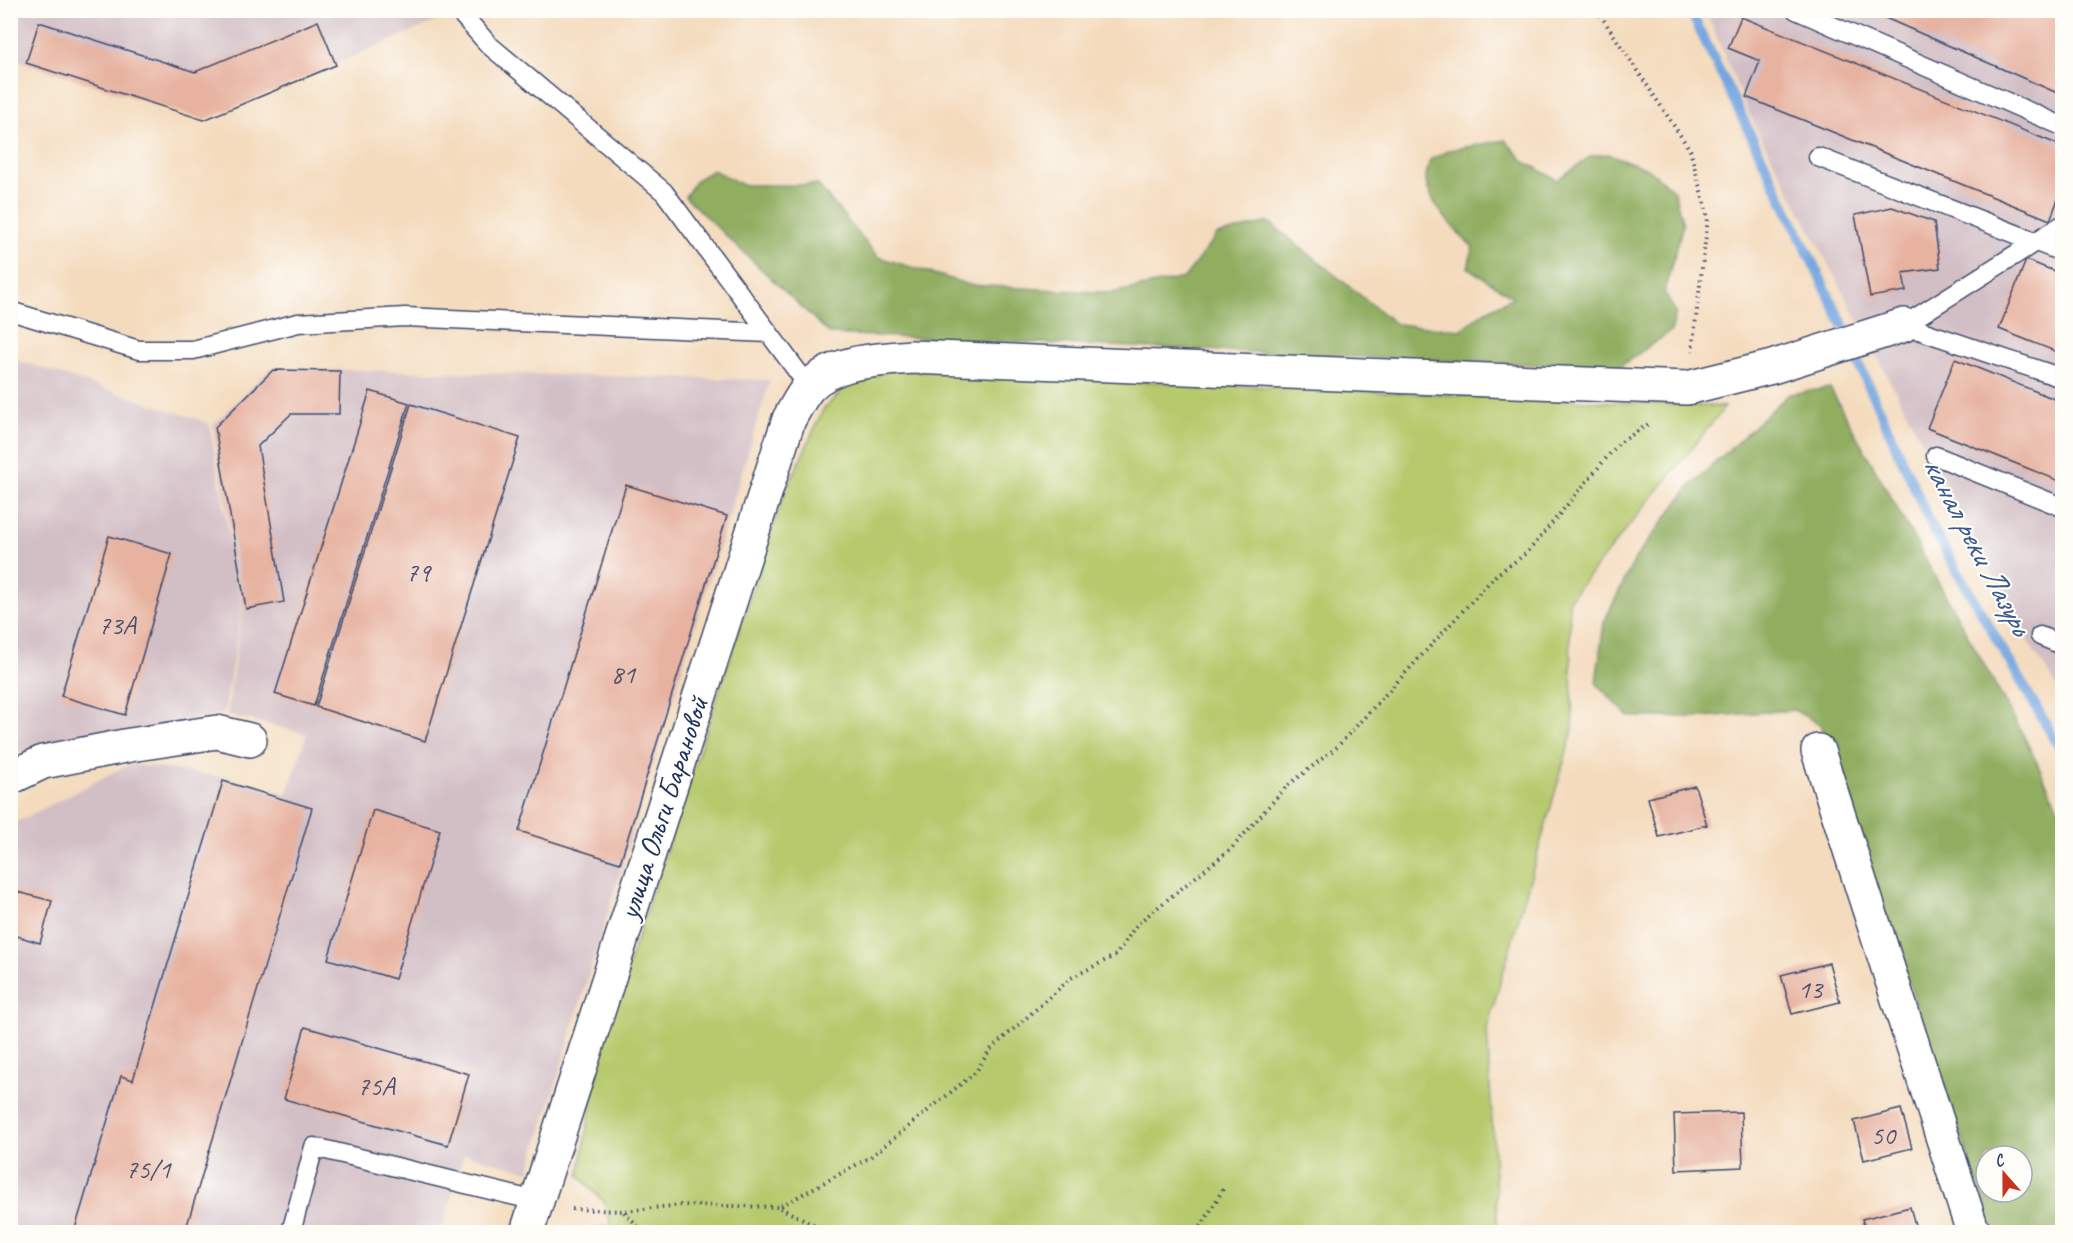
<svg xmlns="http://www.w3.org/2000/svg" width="2073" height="1243" font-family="Caveat,sans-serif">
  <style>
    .industrial { fill: #d2bec5 }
    .green { fill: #b6c96c; stroke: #687c65; stroke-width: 1.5 }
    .forest { fill: #90ad60; stroke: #566e5f; stroke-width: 1.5; fill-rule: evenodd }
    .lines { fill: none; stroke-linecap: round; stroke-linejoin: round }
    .stream { stroke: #75a6e0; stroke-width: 10 }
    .building { fill: #e7b2a0 }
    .lane-casing { stroke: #3c496c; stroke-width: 21 }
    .street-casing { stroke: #3c496c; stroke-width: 36 }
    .path { stroke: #3c496c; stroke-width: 4; stroke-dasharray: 1.5 4.5; stroke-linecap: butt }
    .lane { stroke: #fff; stroke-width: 18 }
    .street { stroke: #fff; stroke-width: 33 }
    .labels { text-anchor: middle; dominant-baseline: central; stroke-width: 4.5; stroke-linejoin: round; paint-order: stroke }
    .number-label { font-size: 27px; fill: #4e506e }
    .street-label { font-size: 30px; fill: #1b2f5e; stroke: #fdfcf7 }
    .water-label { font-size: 32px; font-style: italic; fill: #3a598c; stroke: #fdfcf7 }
  </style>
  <rect width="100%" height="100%" fill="#fdfcf7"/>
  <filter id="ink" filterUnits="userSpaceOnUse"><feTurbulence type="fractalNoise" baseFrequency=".0167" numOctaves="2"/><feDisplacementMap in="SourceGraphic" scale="12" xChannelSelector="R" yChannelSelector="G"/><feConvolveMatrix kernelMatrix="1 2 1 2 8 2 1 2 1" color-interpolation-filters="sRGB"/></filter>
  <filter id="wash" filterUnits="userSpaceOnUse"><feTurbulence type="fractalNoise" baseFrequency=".008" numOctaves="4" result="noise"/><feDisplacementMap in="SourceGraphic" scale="24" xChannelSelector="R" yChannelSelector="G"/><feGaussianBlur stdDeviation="1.35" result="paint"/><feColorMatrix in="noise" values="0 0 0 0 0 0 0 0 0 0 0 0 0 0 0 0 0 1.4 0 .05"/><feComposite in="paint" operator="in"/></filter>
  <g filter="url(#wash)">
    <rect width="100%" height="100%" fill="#f4dbbe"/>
    <path class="industrial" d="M11 11H460L204 120 11 58Z
      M1706 11H2062V694L2027 640 1748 112Z
      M11 358 209 423 242 608 224 713 11 755Z
      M271 368 770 380 529 1171 464 1154 441 1232H11V825L130 764 230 778 287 794 307 734 227 714 243 608 213 425Z"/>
    <path class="green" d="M888 370 1725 407 1569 600 1573 730 1487 1028 1498 1232H587L611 1225 605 1203 579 1176 601 1048 782 500 823 410 843 390Z"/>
    <path class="forest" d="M1505 140 1525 162 1557 180 1591 156 1609 154 1648 169 1674 191 1683 225 1664 292 1676 313 1671 331 1618 368 830 334 685 197 696 180 713 170 743 185H818L878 257 970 285 1112 293 1184 278 1217 235 1269 222 1396 324 1461 330 1481 314 1513 297 1468 268 1473 247C1457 233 1426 200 1426 178 1426 172 1429 165 1430 160L1449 150Z
      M1830 388 2025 738 2062 816V1232H1994L1820 724 1794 710 1701 717H1629L1596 683 1604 622 1636 557 1690 486 1789 394ZM1986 1156H2022V1192H1986Z"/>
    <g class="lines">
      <path class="stream" d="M1690 10 1843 325
        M1856 358 1934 531 2062 752"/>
    </g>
    <g id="blocks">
      <path class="building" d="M1867 10H2062V95Z
        M1741 17 2062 146V189L2050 220 1746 97 1760 61 1728 48Z
        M318 21 336 65 204 120 26 63 39 22 195 72Z
        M1892 207 1934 222 1940 268 1903 273 1906 291 1870 297 1855 215Z
        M2026 260 2062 274V354L1999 329Z
        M1955 359 2062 402V482L1927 428Z
        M273 370 340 371 339 414H291L258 446 284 602 246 609 215 427Z
        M370 391 409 403 314 706 275 694Z
        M411 404 520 438 425 741 316 707Z
        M626 485 727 516 620 863 519 831Z
        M109 536 172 554 125 715 61 696Z
        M223 781 312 808 185 1232H74L121 1076 133 1080Z
        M1695 786 1707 825 1659 837 1648 798Z
        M373 810 440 830 395 979 328 959Z
        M10 890 52 901 40 943 10 934Z
        M1829 963 1840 1002 1792 1014 1781 975Z
        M305 1027 469 1074 448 1145 284 1099Z
        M1901 1109 1912 1148 1864 1160 1854 1121Z
        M1741 1112 1743 1167 1676 1170 1674 1114Z
        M1910 1207 1917 1232H1866L1862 1219Z"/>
    </g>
  </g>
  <g filter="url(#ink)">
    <use href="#blocks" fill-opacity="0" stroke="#3c496c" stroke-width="1.5"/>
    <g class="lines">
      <g class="lane-casing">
        <path id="lane" d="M458 10 489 45 664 192 809 387
          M1796 10 2062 126
          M1818 157 2062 252
          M10 311 139 350H193L298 323 405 317 769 333
          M1904 325 2062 225
          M1904 325 2062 378
          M1936 456 2062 507
          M2040 636 2062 645
          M291 1232 314 1147 536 1201"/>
      </g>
      <g class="street-casing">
        <path id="street" d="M1818 751 1973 1232
          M10 778 43 762 130 745 217 732 250 740
          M527 1232 789 419C795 409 801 396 809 387 835 360 877 360 911 357L1687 388 1772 367 1904 325"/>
      </g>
      <path class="path" d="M1597 10 1690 150 1708 218 1692 351
        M780 1208 830 1232
        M572 1209 624 1211 681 1205 779 1207 869 1158 976 1072 989 1051 1071 978 1116 955 1137 924 1232 848 1286 787 1337 747 1496 575 1527 553 1618 444 1650 423
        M624 1212 644 1232
        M1198 1232 1223 1189"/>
      <use href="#lane" class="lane"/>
      <use href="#street" class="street"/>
    </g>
  </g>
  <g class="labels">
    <g class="number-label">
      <text x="418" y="572">79</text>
      <text x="117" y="625">73А</text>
      <text x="623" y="674">81</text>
      <text x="1810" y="989">13</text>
      <text x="376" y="1086">75А</text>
      <text x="1883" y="1135">50</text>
      <text x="148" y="1169">75/1</text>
    </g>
    <g class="street-label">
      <text transform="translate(663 808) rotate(-72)">улица Ольги Барановой</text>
    </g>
    <g class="water-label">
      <text transform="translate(1977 545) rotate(62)">канал реки Лазурь</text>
    </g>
  </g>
  <rect width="2073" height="1243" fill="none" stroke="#fdfcf7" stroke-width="36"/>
  <g transform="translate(2004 1174) rotate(339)"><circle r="28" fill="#fdfcf7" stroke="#a3aaba" stroke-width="1.5"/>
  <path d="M0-4.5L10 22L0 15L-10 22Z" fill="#c8321e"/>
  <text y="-9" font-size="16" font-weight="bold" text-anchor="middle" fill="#1b2f5e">С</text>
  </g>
</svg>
